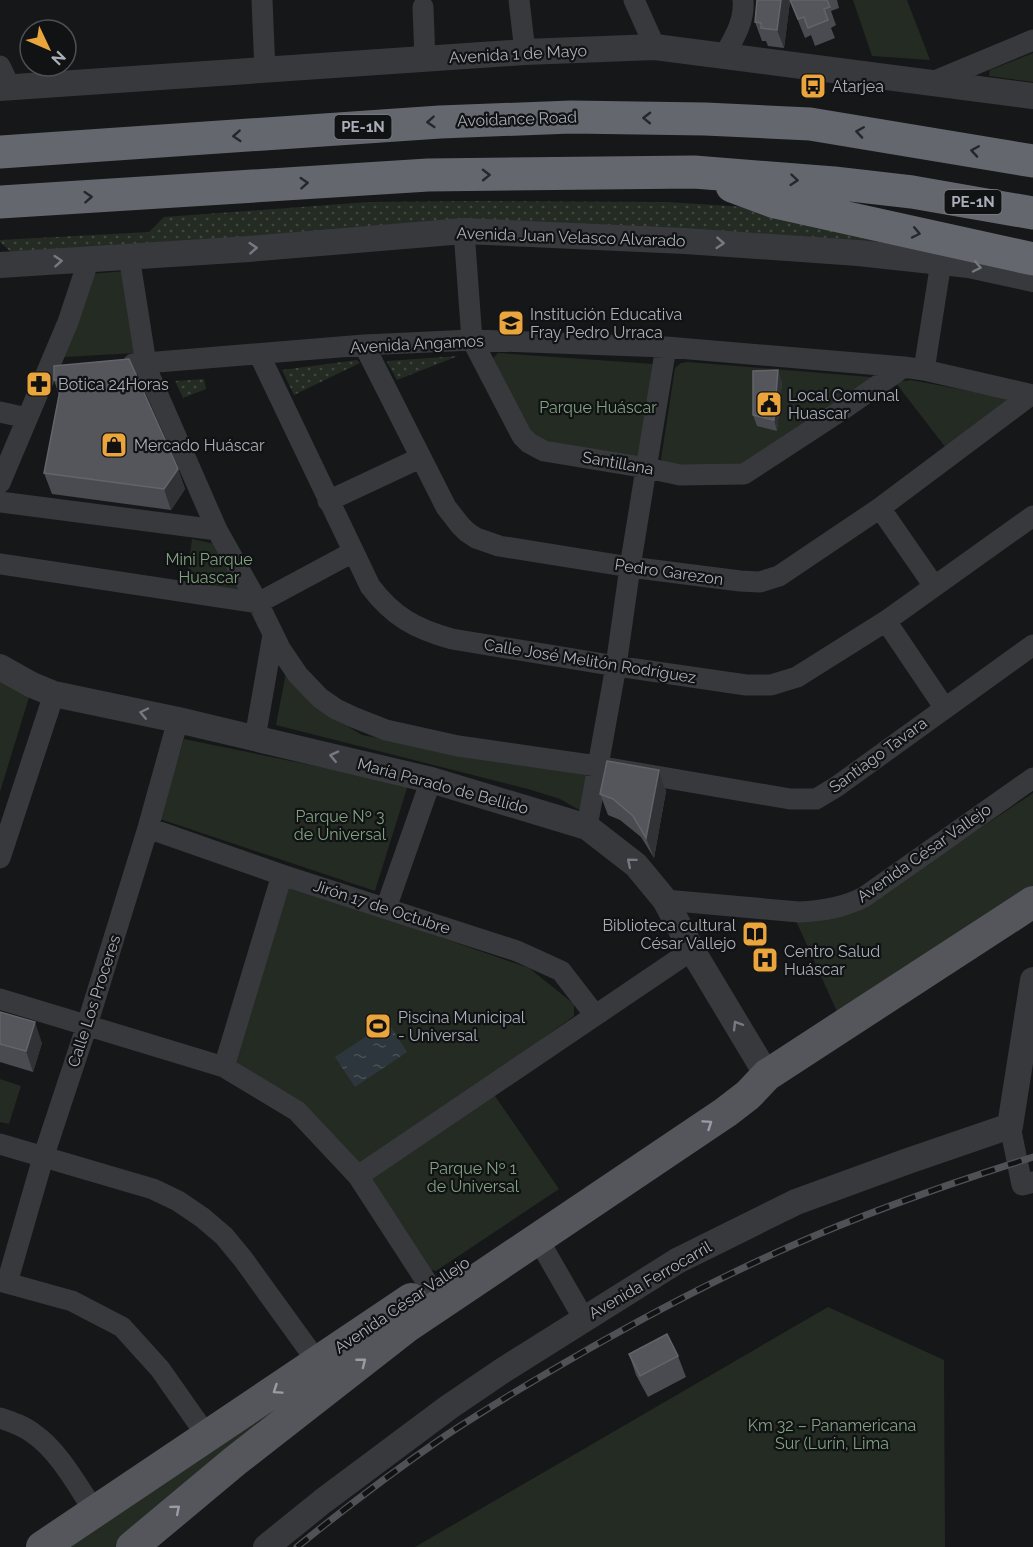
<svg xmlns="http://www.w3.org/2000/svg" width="1033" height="1547" font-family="Raleway,sans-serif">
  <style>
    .grass { fill: url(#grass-dots) }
    .park { fill: #232b23 }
    .water { fill: url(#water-ripples) }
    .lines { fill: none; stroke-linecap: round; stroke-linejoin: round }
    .minor { stroke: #38393d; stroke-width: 21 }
    .tertiary { stroke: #38393d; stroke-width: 26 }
    .primary { stroke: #54565c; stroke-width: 32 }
    .motorway { stroke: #64676e; stroke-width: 33 }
    .rail-casing { stroke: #4f5156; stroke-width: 7 }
    .rail { stroke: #111213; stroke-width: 4.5; stroke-dasharray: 14; stroke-linecap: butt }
    .wall { fill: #4a4b50 }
    .shaded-wall { fill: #313235 }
    .building { fill: #54565b; stroke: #62646a; stroke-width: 1.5 }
    .oneway { stroke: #26272a }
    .oneway2 { stroke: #767981 }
    .oneway3 { stroke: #989ca6 }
    .labels { text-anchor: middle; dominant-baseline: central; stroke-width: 4.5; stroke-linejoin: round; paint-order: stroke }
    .shield { fill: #111213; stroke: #7b7f86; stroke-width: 1.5 }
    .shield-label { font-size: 15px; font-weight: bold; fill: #a9aeb8 }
    .street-label { font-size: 16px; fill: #a9aeb8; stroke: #111213 }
    .poi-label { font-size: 16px; fill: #a9aeb8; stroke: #111213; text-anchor: start }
    .park-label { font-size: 16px; fill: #81a281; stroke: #111213 }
  </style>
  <defs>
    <pattern id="grass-dots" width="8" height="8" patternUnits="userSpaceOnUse" patternTransform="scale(1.5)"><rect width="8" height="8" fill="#232b23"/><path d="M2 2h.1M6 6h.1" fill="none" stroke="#404741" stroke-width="1.8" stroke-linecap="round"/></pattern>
    <pattern id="water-ripples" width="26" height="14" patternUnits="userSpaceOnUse" patternTransform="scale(1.5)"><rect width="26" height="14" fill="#2d363c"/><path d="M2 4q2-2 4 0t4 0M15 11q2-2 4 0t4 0" fill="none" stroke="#495156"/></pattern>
  </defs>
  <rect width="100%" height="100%" fill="#161718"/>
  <path class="grass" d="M484 201 668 202 762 208 925 252 677 230 153 246 12 253 0 242V240L149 232 164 217 368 202Z
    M458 356 397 380 387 362V361Z
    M357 360 360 363 294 395 282 370Z
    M204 379 206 389 183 398 175 381Z"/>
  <path class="park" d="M853 0H907L930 60 872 56Z
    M1033 53V82L989 76 990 70Z
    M126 271 137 353 64 357 90 274Z
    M498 353 654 364 640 462 534 438 493 358Z
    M688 362 870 377 873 380 747 467 667 465 661 459 675 368 681 363Z
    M911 380 1012 399 946 448 895 382Z
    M192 539 220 545 240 592 186 585Z
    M286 672 312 705 362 735 587 775 581 811 560 799 528 789 276 725Z
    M0 679 30 694 0 792Z
    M184 739 408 785 375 891 160 819Z
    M1033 793V892L839 1016 796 921 833 918 854 913Z
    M284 883 529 968 574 1004V1016L361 1169 229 1061Z
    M0 1079 21 1086 9 1124 0 1122Z
    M493 1093 559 1189 436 1271 427 1269 371 1185 372 1178Z
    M828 1307 944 1360 945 1547H415Z
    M310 1378 315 1385 122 1547H60Z"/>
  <path class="water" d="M388 1022 407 1052 355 1087 335 1057Z"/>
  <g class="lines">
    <path class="minor" d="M262 0 265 71
      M519 0 525 52
      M634 0 655 47
      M423 7 425 60
      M724 56C734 38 745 21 743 0
      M0 66 10 87
      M930 83 1033 40
      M464 231 472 340 522 436 529 443 544 451 647 468 680 475 744 474 845 408 904 367
      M129 256 147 370 217 530 258 603 281 650 298 675 320 698 336 709 353 717 386 730 458 746 597 766 790 799H816L836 787 1033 645
      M364 345 446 507 460 525 467 532 476 538 499 546 630 567 740 581 760 582 779 576 880 508 1031 395
      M259 354 370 586C393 617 416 629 452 639L616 666 746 685H771L797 677 886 621 1033 516
      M133 364 364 345 472 340 666 347 904 367 924 370 1033 395
      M924 370 941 262
      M0 412 27 418
      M0 483 68 322 89 259
      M328 501 420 458
      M0 502 217 530
      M880 508 934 586
      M0 564 258 603 353 552
      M886 621 944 707
      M255 738 273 635
      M587 827 616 666 630 567 666 347
      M148 828 282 875 517 951 561 971 595 1015
      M0 858 54 694
      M665 900 799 912C822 911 843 908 864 897L1033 778
      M386 908 431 780
      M0 999 224 1067 297 1111 358 1176 430 1287 440 1305
      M224 1067 282 875
      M1010 1126 1022 1185 1033 1182
      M0 1144 153 1189 178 1201 203 1218 224 1236 243 1259 324 1371
      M358 1176 692 950
      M538 1239 584 1319
      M0 1281 72 1301 122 1327 160 1369 207 1436
      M7 1283 43 1158 87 1025 148 828 178 720
      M0 1418C12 1422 24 1426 34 1434 59 1451 78 1487 95 1512"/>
    <path class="tertiary" d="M0 88 525 52 655 47 1033 96
      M0 265 249 249 464 231 685 241 858 253 969 265 1033 279
      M0 667 32 685 54 694 178 720 431 780 587 827 636 865 665 900 692 950 767 1075
      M266 1547 323 1501 449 1407 502 1371 677 1261 796 1202 908 1161 1010 1126 1033 980"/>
    <path class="primary" d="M42 1547 411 1299
      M132 1547 235 1461 408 1326 726 1112 748 1095 767 1075 1033 902"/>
    <path class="motorway" d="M0 152 440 122 571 117 705 119 810 124 1033 161
      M732 186 775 202 1033 259
      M0 202 428 175 694 172 834 183 912 192 1033 213"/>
    <g class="rail-casing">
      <path id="rail" d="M297 1547C345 1508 394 1471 445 1436 490 1406 538 1378 585 1351 652 1313 720 1277 791 1246 870 1211 951 1183 1033 1157"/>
    </g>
    <use href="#rail" class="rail"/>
  </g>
  <path class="wall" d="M757 0H837L839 8 831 11 836 25 831 28 835 38 815 46 811 35 805 38 790 1 784 48 768 46 766 41H762L755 22Z
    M54 366 178 469 185 489 171 510 52 494 44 473 59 395 54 380Z
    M782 381 777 431 757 426 753 415Z
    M659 770 666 791 654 858 641 837 620 820 608 815 600 794Z
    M0 1012 42 1043 33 1072 0 1062Z
    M629 1354 678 1356 686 1377 648 1397 636 1375Z"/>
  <path class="shaded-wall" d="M781 0H790V1L784 48 777 30Z
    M778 370 782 381 777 431 774 420Z
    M178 469 185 489 171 510 164 489Z
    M659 770 666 791 654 858 646 838Z
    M35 1022 42 1043 33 1072 26 1051Z"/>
  <path class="building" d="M757 0H781L777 30 761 28V23L755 22Z
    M790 0H827L830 7 824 9 828 20 808 28 804 17 798 19Z
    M129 359 178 469 164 489 44 473 62 380H54V366Z
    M778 370 774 420 753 415V371Z
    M607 761 659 770 646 838 633 816 613 799 600 794Z
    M0 1012 35 1022 26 1051 0 1044Z
    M667 1334 678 1356 640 1376 629 1354Z"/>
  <defs><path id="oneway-chevron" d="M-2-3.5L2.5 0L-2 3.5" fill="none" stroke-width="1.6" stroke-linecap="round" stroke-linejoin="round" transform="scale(1.5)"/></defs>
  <g class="oneway">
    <use href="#oneway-chevron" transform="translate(647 118) rotate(-179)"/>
    <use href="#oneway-chevron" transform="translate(431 122) rotate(176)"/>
    <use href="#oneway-chevron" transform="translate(860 132) rotate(-171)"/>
    <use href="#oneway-chevron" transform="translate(237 136) rotate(176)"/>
    <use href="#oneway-chevron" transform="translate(975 151) rotate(-171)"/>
    <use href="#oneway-chevron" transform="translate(486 175) rotate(-1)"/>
    <use href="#oneway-chevron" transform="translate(794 180) rotate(5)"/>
    <use href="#oneway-chevron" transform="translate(304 183) rotate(-4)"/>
    <use href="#oneway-chevron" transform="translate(88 197) rotate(-4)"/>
    <use href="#oneway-chevron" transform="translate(916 233) rotate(12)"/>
  </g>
  <g class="oneway2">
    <use href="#oneway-chevron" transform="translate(720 243) rotate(4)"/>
    <use href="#oneway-chevron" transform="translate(253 248) rotate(-4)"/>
    <use href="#oneway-chevron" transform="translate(58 261) rotate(-4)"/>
    <use href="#oneway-chevron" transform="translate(977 267) rotate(12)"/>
    <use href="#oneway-chevron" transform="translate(144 713) rotate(-168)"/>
    <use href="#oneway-chevron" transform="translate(334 756) rotate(-167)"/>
    <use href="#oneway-chevron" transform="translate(631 862) rotate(-140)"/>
    <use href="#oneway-chevron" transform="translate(737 1025) rotate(-121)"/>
  </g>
  <g class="oneway3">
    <use href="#oneway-chevron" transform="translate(708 1124) rotate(-34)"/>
    <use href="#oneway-chevron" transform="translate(362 1362) rotate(-38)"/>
    <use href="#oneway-chevron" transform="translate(277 1390) rotate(146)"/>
    <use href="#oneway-chevron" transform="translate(176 1509) rotate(-40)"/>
  </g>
  <defs>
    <g id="bus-square" transform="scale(1.35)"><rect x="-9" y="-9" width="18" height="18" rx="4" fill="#eaa53d" stroke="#111213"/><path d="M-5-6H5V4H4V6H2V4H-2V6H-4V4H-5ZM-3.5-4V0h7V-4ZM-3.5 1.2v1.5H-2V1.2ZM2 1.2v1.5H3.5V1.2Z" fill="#111"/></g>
    <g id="school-square" transform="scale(1.35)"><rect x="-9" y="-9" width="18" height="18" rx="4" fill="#eaa53d" stroke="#111213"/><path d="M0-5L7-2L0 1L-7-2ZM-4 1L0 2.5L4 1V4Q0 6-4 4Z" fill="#111"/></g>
    <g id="pharmacy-square" transform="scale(1.35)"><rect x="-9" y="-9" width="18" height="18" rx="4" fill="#eaa53d" stroke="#111213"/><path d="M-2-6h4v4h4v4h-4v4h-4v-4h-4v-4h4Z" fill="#111"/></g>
    <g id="civic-square" transform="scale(1.35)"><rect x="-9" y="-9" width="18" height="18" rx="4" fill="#eaa53d" stroke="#111213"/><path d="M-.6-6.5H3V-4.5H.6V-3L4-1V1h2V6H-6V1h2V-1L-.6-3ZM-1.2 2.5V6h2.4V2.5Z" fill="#111"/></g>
    <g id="shop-square" transform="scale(1.35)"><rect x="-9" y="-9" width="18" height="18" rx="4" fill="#eaa53d" stroke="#111213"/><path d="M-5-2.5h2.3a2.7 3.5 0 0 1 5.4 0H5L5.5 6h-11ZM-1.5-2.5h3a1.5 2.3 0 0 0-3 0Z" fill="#111"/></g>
    <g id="library-square" transform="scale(1.35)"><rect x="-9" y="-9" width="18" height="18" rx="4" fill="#eaa53d" stroke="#111213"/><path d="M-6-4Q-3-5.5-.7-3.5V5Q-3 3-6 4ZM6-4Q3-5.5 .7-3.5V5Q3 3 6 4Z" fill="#111"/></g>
    <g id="hospital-square" transform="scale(1.35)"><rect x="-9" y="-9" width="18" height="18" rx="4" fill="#eaa53d" stroke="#111213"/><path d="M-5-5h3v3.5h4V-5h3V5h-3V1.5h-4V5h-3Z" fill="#111"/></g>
    <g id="stadium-square" transform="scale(1.35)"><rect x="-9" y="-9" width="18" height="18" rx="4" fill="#eaa53d" stroke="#111213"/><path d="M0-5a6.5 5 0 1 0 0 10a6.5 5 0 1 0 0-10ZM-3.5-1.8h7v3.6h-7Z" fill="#111"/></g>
  </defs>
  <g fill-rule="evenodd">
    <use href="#bus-square" x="813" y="86"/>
    <use href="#school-square" x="511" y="323"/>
    <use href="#pharmacy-square" x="39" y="384"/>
    <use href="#civic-square" x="769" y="404"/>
    <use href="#shop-square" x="114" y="445"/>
    <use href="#library-square" x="755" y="934"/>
    <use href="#hospital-square" x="765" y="960"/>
    <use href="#stadium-square" x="378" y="1026"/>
  </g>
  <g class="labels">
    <g class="shield">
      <rect x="334.5" y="115" width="57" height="24" rx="4.5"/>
      <rect x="944.5" y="190" width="57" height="24" rx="4.5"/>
    </g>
    <g class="shield-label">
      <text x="363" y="127">PE-1N</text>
      <text x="973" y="202">PE-1N</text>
    </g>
    <g class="street-label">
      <text transform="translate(518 54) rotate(-3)">Avenida 1 de Mayo</text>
      <text transform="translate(517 119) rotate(-2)">Avoidance Road</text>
      <text transform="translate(571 237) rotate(2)">Avenida Juan Velasco Alvarado</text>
      <text transform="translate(417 344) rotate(-3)">Avenida Angamos</text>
      <text transform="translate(618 463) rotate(10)">Santillana</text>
      <text transform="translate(669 572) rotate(8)">Pedro Garezon</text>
      <text transform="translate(590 661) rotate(9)">Calle José Melitón Rodríguez</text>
      <text transform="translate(878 755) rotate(-36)">Santiago Tavara</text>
      <text transform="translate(443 786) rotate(15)">María Parado de Bellido</text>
      <text transform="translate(924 853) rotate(-35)">Avenida César Vallejo</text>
      <text transform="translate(382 907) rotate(18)">Jirón 17 de Octubre</text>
      <text transform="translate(94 1001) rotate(-72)">Calle Los Proceres</text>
      <text transform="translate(650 1280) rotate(-30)">Avenida Ferrocarril</text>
      <text transform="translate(402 1305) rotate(-34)">Avenida César Vallejo</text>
    </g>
    <g class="poi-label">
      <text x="832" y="86">Atarjea</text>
      <text x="530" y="314">Institución Educativa<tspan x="530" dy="18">Fray Pedro Urraca</tspan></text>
      <text x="58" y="384">Botica 24Horas</text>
      <text x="788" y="395">Local Comunal<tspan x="788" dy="18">Huascar</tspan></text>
      <text x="134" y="445">Mercado Huáscar</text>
      <text x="736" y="925" text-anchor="end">Biblioteca cultural<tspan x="736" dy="18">César Vallejo</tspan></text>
      <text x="784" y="951">Centro Salud<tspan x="784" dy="18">Huáscar</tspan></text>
      <text x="398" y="1017">Piscina Municipal<tspan x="398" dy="18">- Universal</tspan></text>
    </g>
    <g class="park-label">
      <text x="598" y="407">Parque Huáscar</text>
      <text x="209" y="559">Mini Parque<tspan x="209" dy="18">Huascar</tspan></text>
      <text x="340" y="816">Parque Nº 3<tspan x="340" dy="18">de Universal</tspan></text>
      <text x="473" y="1168">Parque Nº 1<tspan x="473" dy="18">de Universal</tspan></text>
      <text x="832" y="1425">Km 32 – Panamericana<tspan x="832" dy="18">Sur (Lurín, Lima</tspan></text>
    </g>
  </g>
  <g transform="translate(48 48) rotate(134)"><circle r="28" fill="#111213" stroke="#4e5055" stroke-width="1.5"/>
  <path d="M0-4.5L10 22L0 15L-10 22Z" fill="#eaa53d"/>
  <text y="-9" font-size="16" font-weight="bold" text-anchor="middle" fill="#a9aeb8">N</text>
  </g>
</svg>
